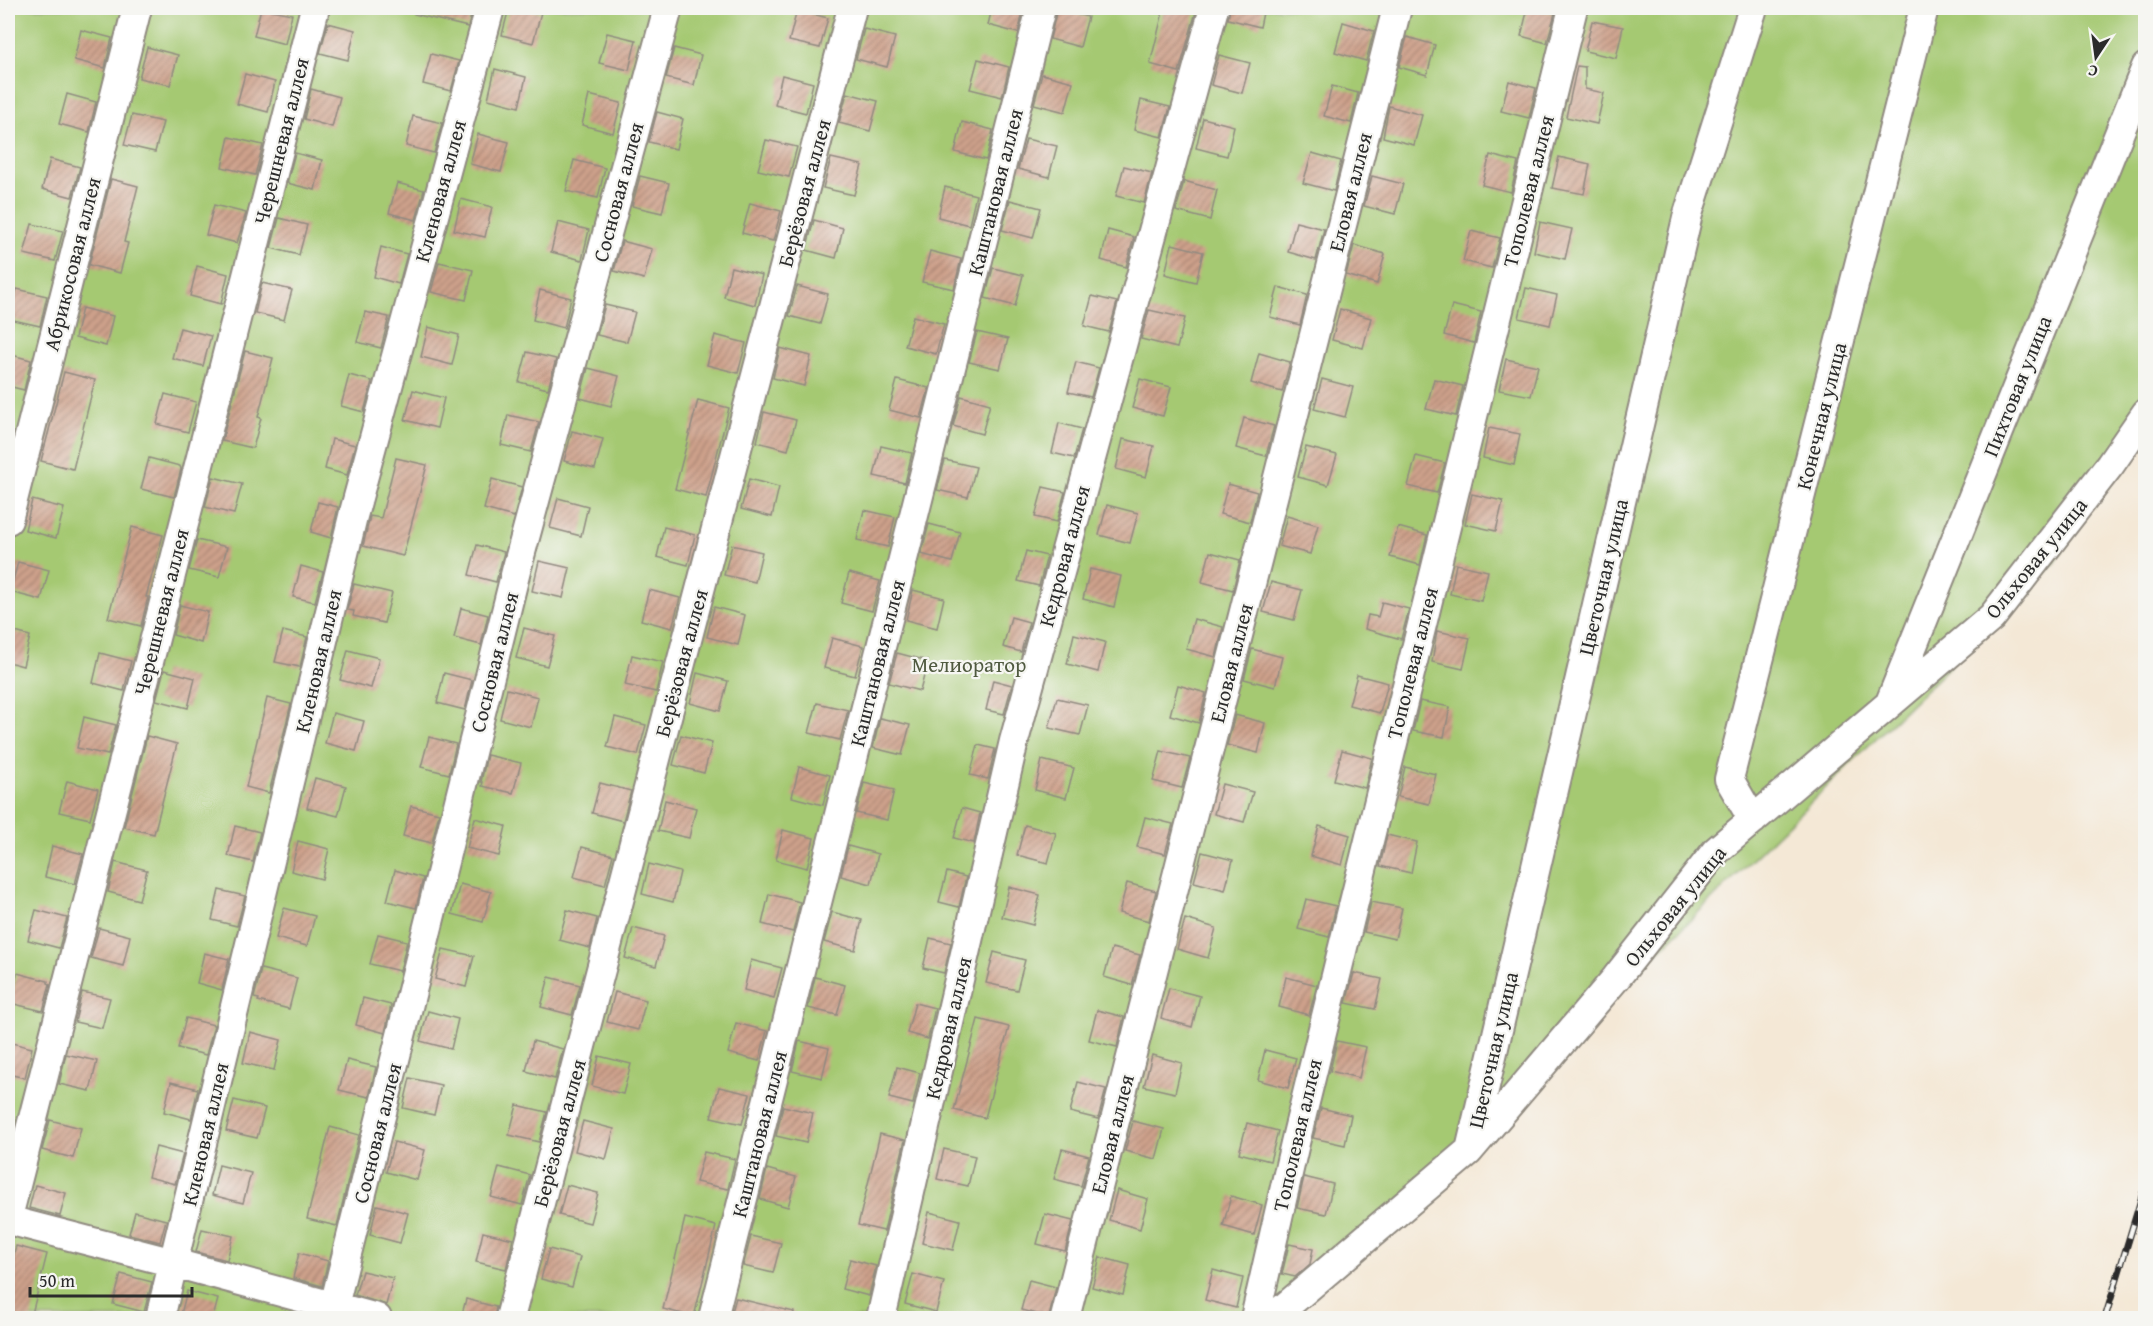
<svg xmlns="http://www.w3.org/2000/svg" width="2153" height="1326" font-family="'Gentium Book Plus',serif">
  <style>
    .garden { fill: #a5c972; stroke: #687a4e; stroke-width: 1.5 }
    .building { fill: url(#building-hatch) }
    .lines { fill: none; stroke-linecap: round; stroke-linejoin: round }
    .minor-casing { stroke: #908a80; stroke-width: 32 }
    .minor { stroke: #fff; stroke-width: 28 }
    .rail-casing { stroke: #2b2b2b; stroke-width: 7 }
    .rail { stroke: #f6f6f2; stroke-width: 4.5; stroke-dasharray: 14; stroke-linecap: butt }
    .labels { text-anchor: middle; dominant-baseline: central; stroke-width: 4.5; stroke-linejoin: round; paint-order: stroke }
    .street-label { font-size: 21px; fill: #2b2b2b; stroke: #f6f6f2 }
    .park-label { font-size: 21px; fill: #505a40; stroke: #f6f6f2 }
  </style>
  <defs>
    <pattern id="building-hatch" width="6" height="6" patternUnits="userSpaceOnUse" patternTransform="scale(1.5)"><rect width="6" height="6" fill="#cea18b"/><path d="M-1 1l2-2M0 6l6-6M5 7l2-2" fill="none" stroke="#a78372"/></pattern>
  </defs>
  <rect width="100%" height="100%" fill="#f6f6f2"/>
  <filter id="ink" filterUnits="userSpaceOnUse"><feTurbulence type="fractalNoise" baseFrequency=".0167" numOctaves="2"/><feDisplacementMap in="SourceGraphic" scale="12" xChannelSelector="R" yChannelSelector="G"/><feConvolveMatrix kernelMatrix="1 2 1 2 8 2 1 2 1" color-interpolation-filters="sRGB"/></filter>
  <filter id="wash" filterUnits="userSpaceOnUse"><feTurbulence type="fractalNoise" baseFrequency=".008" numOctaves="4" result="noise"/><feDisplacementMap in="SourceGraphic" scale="24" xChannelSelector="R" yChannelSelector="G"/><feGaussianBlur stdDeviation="1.35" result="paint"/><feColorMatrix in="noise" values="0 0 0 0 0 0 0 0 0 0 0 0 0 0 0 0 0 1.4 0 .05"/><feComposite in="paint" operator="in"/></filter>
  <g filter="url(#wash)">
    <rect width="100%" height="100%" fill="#f4e8d6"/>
    <path class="garden" d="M8 8H2145V415L2055 563 1322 1281 1276 1318H8Z"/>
    <g id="blocks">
      <path class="building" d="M261 8 292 14 285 44 254 36Z
        M415 8H473L468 27 414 14Z
        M509 8H521L541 12 533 43 502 35Z
        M992 8H1024L1018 33 988 25Z
        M1164 8H1197L1179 72 1150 64Z
        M1230 8H1264L1260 27 1228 19Z
        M1528 8 1555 13 1547 43 1521 36Z
        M1057 9 1088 17 1080 47 1050 39Z
        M797 10 828 18 820 48 789 41Z
        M1592 21 1623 27 1616 58 1585 51Z
        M1343 22 1374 31 1366 61 1335 52Z
        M328 23 355 30 348 60 320 53Z
        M864 29 895 37 887 67 856 59Z
        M81 30 112 38 105 68 74 60Z
        M607 33 636 40 629 70 599 63Z
        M1407 37 1435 45 1427 75 1399 67Z
        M147 47 178 55 170 85 139 78Z
        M674 48 701 55 694 85 666 78Z
        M431 54 459 61 451 91 423 84Z
        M1219 55 1250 63 1242 93 1211 85Z
        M978 59 1009 67 1002 97 970 89Z
        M1577 66 1585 67V89L1604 93 1597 124 1566 117Z
        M495 69 526 77 519 107 488 99Z
        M245 74 275 82 268 112 237 104Z
        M1042 74 1073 82 1065 112 1034 104Z
        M782 75 813 83 806 113 775 105Z
        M1509 81 1536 88 1529 118 1501 111Z
        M1332 86 1358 93 1351 123 1324 116Z
        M311 89 340 97 332 127 304 119Z
        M847 93 878 101 870 131 839 123Z
        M67 94 96 102 89 132 59 124Z
        M589 95 621 103 613 133 582 125Z
        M1141 100 1170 107 1162 137 1134 130Z
        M1389 106 1422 115 1414 145 1383 137Z
        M657 112 683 119 676 149 649 142Z
        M132 115 163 122 155 152 124 145Z
        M413 116 442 123 434 153 406 146Z
        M1203 118 1234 126 1227 156 1196 148Z
        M962 122 993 130 986 160 955 152Z
        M478 134 509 142 501 172 470 164Z
        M229 137 263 145 255 175 222 167Z
        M1026 139 1057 146 1049 177 1018 169Z
        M766 140 797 147 789 177 758 170Z
        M295 153 322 160 315 190 287 183Z
        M1312 153 1341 161 1334 191 1303 183Z
        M1490 155 1518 162 1511 192 1482 185Z
        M1559 157 1590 164 1584 194 1552 188Z
        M831 158 862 165 854 195 823 188Z
        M50 159 80 167 72 197 42 189Z
        M574 160 605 168 598 198 566 191Z
        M1124 166 1152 173 1144 203 1116 196Z
        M640 176 669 183 662 213 632 206Z
        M1372 176 1403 184 1395 214 1364 206Z
        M111 179 138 186 124 242 128 243 120 273 89 265Z
        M1184 181 1217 190 1210 220 1176 211Z
        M397 183 424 190 416 220 389 213Z
        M945 187 976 195 969 225 938 217Z
        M461 199 492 207 485 237 454 230Z
        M1010 200 1041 208 1033 238 1002 230Z
        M750 203 781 211 773 241 742 233Z
        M214 205 246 213 237 243 206 235Z
        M279 218 307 225 299 255 271 248Z
        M814 220 843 228 836 258 806 250Z
        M558 222 589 230 582 260 551 252Z
        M1296 222 1324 229 1316 260 1288 252Z
        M1540 222 1572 229 1565 259 1534 252Z
        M32 224 63 231 55 261 24 254Z
        M1108 230 1134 237 1126 267 1101 260Z
        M1471 231 1500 238 1492 268 1463 261Z
        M622 241 652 249 644 279 614 271Z
        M1172 244 1203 252 1196 282 1165 274Z
        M1354 245 1385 254 1377 284 1346 275Z
        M381 247 407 254 399 284 374 277Z
        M930 251 961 259 954 289 922 282Z
        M439 262 473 270 466 300 431 292Z
        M197 266 228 274 221 304 190 296Z
        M731 267 762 275 755 305 724 297Z
        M993 268 1023 275 1015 306 985 298Z
        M262 283 292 290 284 320 255 313Z
        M797 286 828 294 820 324 789 316Z
        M1278 287 1307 295 1300 325 1270 317Z
        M1526 288 1557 295 1550 325 1519 318Z
        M17 289 47 296 40 326 9 319Z
        M540 290 571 298 564 328 533 320Z
        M1092 296 1117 302 1109 332 1084 326Z
        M605 305 635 312 627 342 597 335Z
        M1452 305 1481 312 1474 343 1444 335Z
        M82 308 113 316 106 346 75 338Z
        M1340 309 1371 318 1363 348 1332 340Z
        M1149 310 1185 318 1177 348 1141 339Z
        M365 312 389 317 381 348 357 342Z
        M913 316 944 324 936 354 905 346Z
        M428 327 459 335 452 365 421 357Z
        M180 328 211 336 203 366 172 358Z
        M977 332 1008 339 1000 369 969 362Z
        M715 335 746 343 738 373 707 365Z
        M780 348 811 356 804 386 773 378Z
        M245 351 273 358 258 417 261 418 253 448 222 441Z
        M527 352 556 359 548 389 519 382Z
        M1259 353 1290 362 1282 392 1251 383Z
        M8 354 31 360 24 390 8 386Z
        M1506 359 1538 366 1531 396 1499 390Z
        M1076 362 1099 368 1091 397 1068 392Z
        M588 368 619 376 611 406 580 398Z
        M64 372 95 380 73 469 41 461Z
        M349 375 372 381 364 412 341 406Z
        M1140 379 1171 387 1163 416 1132 408Z
        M1322 379 1353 387 1345 417 1314 409Z
        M1434 379 1463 386 1456 416 1426 409Z
        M897 380 929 388 921 418 889 410Z
        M413 390 444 398 437 428 405 420Z
        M165 394 196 402 188 432 157 424Z
        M961 396 990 404 982 434 953 426Z
        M698 400 729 408 706 497 675 489Z
        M764 412 796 420 788 450 757 442Z
        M508 415 539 422 531 452 501 445Z
        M1244 418 1274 426 1266 456 1236 448Z
        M1059 423 1082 429 1074 458 1052 453Z
        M1489 428 1520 434 1514 465 1483 458Z
        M572 431 603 439 595 469 564 461Z
        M332 439 355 445 347 475 325 469Z
        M1123 439 1154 446 1146 477 1116 469Z
        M881 446 912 453 905 483 874 476Z
        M1306 447 1337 455 1328 485 1298 477Z
        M1416 456 1445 463 1437 493 1408 486Z
        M149 458 180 466 181 469 174 497 141 489Z
        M396 458 427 465 403 556 363 546 370 516 381 518Z
        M945 460 976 467 968 497 937 490Z
        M213 477 242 484 234 514 205 507Z
        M492 479 522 487 514 517 484 509Z
        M749 479 779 487 772 517 741 509Z
        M1228 484 1257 492 1250 522 1220 514Z
        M1043 487 1065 492 1057 522 1035 517Z
        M1472 494 1503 501 1496 531 1465 524Z
        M558 498 588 506 581 536 550 528Z
        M32 500 64 508 56 538 25 530Z
        M318 502 338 507 331 538 311 532Z
        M1107 505 1138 513 1130 543 1099 535Z
        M864 510 895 517 888 547 857 540Z
        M1287 516 1318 525 1310 554 1279 546Z
        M929 524 960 532 952 562 921 554Z
        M132 527 163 535 146 597H148L141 626 108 618Z
        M664 527 695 535 688 565 657 557Z
        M1398 527 1427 535 1420 565 1390 557Z
        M197 540 227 547 219 577 189 570Z
        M477 545 504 552 496 582 469 575Z
        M732 545 762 552 755 582 724 575Z
        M1026 551 1047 556 1039 586 1018 581Z
        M1210 552 1240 560 1233 590 1202 582Z
        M539 561 570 568 563 598 532 591Z
        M18 562 49 570 41 600 10 592Z
        M1456 564 1488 571 1481 601 1450 594Z
        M301 566 323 572 315 602 293 597Z
        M1090 569 1121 576 1114 607 1083 599Z
        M849 573 880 581 872 611 841 603Z
        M1271 582 1302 590 1294 620 1263 612Z
        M354 584 392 593 384 623 353 616 354 611 347 610Z
        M649 590 680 598 672 628 641 620Z
        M913 590 944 598 937 628 906 620Z
        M1382 602 1409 609 1401 639 1365 629 1368 615 1378 617Z
        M180 605 208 612 201 643 173 635Z
        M714 607 745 615 738 645 707 637Z
        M461 608 488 615 481 645 454 638Z
        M1011 617 1029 622 1021 652 1003 647Z
        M1194 619 1223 627 1216 657 1186 649Z
        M524 628 555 636 547 666 516 658Z
        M8 630 30 636 23 666 8 662Z
        M283 631 307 637 300 667 275 662Z
        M1437 631 1470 638 1463 669 1432 662Z
        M1074 634 1105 642 1098 672 1067 664Z
        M832 638 863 646 855 676 824 668Z
        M1252 649 1282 657 1275 687 1244 679Z
        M348 650 379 658 371 688 340 680Z
        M100 653 131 661 124 691 93 683Z
        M897 653 928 661 920 691 889 683Z
        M632 655 663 662 656 692 625 685Z
        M164 670 195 678 188 708 156 700Z
        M444 673 472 680 465 710 437 703Z
        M697 673 728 681 720 711 690 703Z
        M1357 675 1388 683 1380 713 1349 705Z
        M993 680 1012 685 1004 714 986 710Z
        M1178 685 1206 693 1199 723 1170 715Z
        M507 689 538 697 531 727 500 719Z
        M267 698 291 704 269 793 246 787Z
        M1057 698 1088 705 1080 735 1049 728Z
        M1420 701 1450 707 1444 737 1413 731Z
        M817 703 848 710 840 740 809 733Z
        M333 713 364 721 356 751 325 743Z
        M1235 715 1265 723 1258 753 1227 745Z
        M84 717 116 725 108 755 77 748Z
        M615 717 646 725 638 755 607 747Z
        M880 718 910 725 902 755 873 748Z
        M681 735 712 743 704 773 673 765Z
        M147 736 177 744 154 834 124 827Z
        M429 737 456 744 449 774 421 767Z
        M978 745 995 749 988 779 970 775Z
        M1342 750 1372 758 1365 788 1334 780Z
        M1161 751 1190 758 1182 788 1153 781Z
        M487 755 521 763 513 793 482 786 483 782H481Z
        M1042 760 1074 768 1066 798 1035 790Z
        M799 767 830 775 823 805 792 797Z
        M1405 767 1436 774 1429 804 1398 797Z
        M315 778 346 786 338 816 307 808Z
        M67 781 98 789 90 819 59 812Z
        M600 783 631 791 623 821 592 813Z
        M864 783 894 790 887 820 856 813Z
        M1222 784 1253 792 1244 822 1214 814Z
        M665 800 696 808 689 838 658 831Z
        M411 806 439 813 432 843 403 836Z
        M962 808 980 813 974 843 954 838Z
        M1145 817 1173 824 1165 854 1137 847Z
        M475 818 506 826 499 856 467 848Z
        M1025 825 1056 833 1048 863 1017 855Z
        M235 826 260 832 253 862 228 856Z
        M1319 826 1350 835 1342 865 1311 856Z
        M783 830 814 838 807 868 776 860Z
        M1387 835 1417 842 1411 873 1380 866Z
        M298 841 329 849 322 879 291 871Z
        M52 846 83 854 75 884 45 877Z
        M848 846 878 854 871 884 841 876Z
        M582 847 613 855 605 885 574 877Z
        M1202 852 1233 860 1225 890 1194 882Z
        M115 862 147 870 139 900 108 892Z
        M649 864 680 872 673 902 642 894Z
        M395 870 423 878 416 908 387 901Z
        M947 872 966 877 959 907 939 902Z
        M1127 883 1156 891 1149 921 1119 913Z
        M460 884 491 892 483 922 452 914Z
        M1009 887 1040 895 1033 925 1002 917Z
        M219 890 245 896 237 926 212 920Z
        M769 894 800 902 793 932 762 924Z
        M1306 899 1336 906 1329 937 1298 929Z
        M1371 902 1402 908 1395 939 1364 932Z
        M284 908 315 916 307 946 276 938Z
        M36 910 67 918 59 948 28 940Z
        M567 910 597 918 590 948 559 940Z
        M832 912 862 920 855 950 824 942Z
        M1185 919 1216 928 1208 958 1177 949Z
        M99 928 130 936 123 966 91 958Z
        M633 928 664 936 656 966 625 958Z
        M378 934 407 941 400 971 370 964Z
        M930 938 951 943 944 973 923 968Z
        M1112 948 1140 955 1132 985 1104 977Z
        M443 949 474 956 466 987 435 979Z
        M994 952 1025 960 1017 990 986 983Z
        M204 953 229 959 222 990 197 983Z
        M751 960 782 968 774 998 744 990Z
        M261 969 297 978 289 1009 258 1001 259 999 254 998Z
        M17 973 48 981V983L50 984 43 1011 10 1003Z
        M1354 973 1382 979 1375 1009 1346 1003Z
        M549 977 580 985 572 1015 541 1007Z
        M815 977 845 985 837 1015 808 1008Z
        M1286 977 1317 985 1309 1015 1279 1007Z
        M1169 988 1200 996 1192 1027 1161 1018Z
        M82 992 110 998 102 1028 75 1022Z
        M615 992 646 1000 638 1030 607 1022Z
        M363 998 391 1005 385 1033 356 1025Z
        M915 1003 935 1008 928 1039 907 1033Z
        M1097 1010 1124 1017 1117 1047 1089 1040Z
        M428 1011 458 1019 451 1049 420 1041Z
        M186 1018 214 1025 206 1055 178 1048Z
        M978 1019 1009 1027 985 1118 954 1110Z
        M736 1023 767 1031 759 1061 728 1053Z
        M250 1032 281 1040 274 1070 243 1063Z
        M533 1041 563 1049 555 1079 526 1071Z
        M799 1041 829 1048 822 1078 792 1071Z
        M1337 1041 1366 1047 1359 1078 1330 1071Z
        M8 1042 32 1048 25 1078 8 1074Z
        M1265 1050 1296 1058 1288 1088 1258 1080Z
        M66 1054 97 1061 90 1091 59 1084Z
        M1152 1055 1182 1063 1175 1093 1144 1086Z
        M599 1056 631 1064 623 1094 592 1086Z
        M347 1060 376 1067 369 1097 339 1090Z
        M897 1067 920 1073 913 1104 889 1098Z
        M410 1078 441 1085 434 1115 403 1108Z
        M171 1082 198 1089 191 1119 164 1112Z
        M1078 1082 1106 1089 1098 1119 1070 1112Z
        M719 1087 750 1094 742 1124 711 1117Z
        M234 1100 265 1108 257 1138 226 1131Z
        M517 1105 547 1112 539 1142 509 1135Z
        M783 1106 813 1113 806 1143 776 1136Z
        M1321 1108 1351 1115 1345 1145 1313 1138Z
        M50 1120 81 1128 73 1158 42 1150Z
        M583 1121 614 1129 606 1159 575 1151Z
        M1133 1121 1164 1129 1156 1159 1125 1151Z
        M1247 1123 1278 1131 1270 1161 1239 1153Z
        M330 1127 359 1135 337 1226 307 1219Z
        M880 1134 905 1140 884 1231 858 1225Z
        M394 1142 425 1150 417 1180 386 1172Z
        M156 1147 183 1154 175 1184 148 1177Z
        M944 1149 975 1156 968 1186 937 1179Z
        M1062 1149 1089 1156 1081 1186 1054 1179Z
        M704 1152 735 1159 728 1189 696 1182Z
        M219 1165 251 1173 243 1203 212 1195Z
        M499 1167 530 1175 522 1205 491 1197Z
        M767 1169 796 1177 788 1207 760 1199Z
        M1304 1177 1333 1184 1326 1214 1297 1208Z
        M35 1185 66 1193 60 1216 29 1208Z
        M567 1185 598 1193 590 1223 559 1215Z
        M1117 1190 1148 1199 1140 1229 1109 1220Z
        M1231 1196 1262 1205 1254 1235 1223 1226Z
        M377 1205 408 1213 400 1243 370 1235Z
        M135 1212 166 1220 160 1242 129 1234Z
        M929 1212 960 1220 953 1250 922 1243Z
        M1045 1214 1073 1221 1065 1251 1037 1244Z
        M685 1218 716 1226 694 1317 663 1309Z
        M202 1229 233 1236 227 1260 196 1252Z
        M483 1232 513 1239 506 1269 476 1262Z
        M751 1236 781 1243 773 1273 743 1266Z
        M1289 1244 1313 1249 1310 1264 1295 1277 1282 1274Z
        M16 1246 47 1254 31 1318H8V1279Z
        M549 1249 580 1257 572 1287 541 1279Z
        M299 1253 328 1261 322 1286 293 1278Z
        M1100 1257 1130 1265 1123 1295 1092 1287Z
        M850 1259 876 1266 869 1296 842 1289Z
        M1213 1270 1243 1278 1236 1308 1205 1300Z
        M362 1271 393 1278 386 1305 355 1295Z
        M121 1274 152 1282 144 1312 113 1304Z
        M913 1274 944 1282 936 1312 905 1304Z
        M1029 1280 1056 1287 1049 1317 1021 1310Z
        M187 1291 218 1299 213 1318H180Z
        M736 1298 794 1312 793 1318H730Z
        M466 1299 496 1307 494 1318H461Z"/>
    </g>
  </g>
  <g filter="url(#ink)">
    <use href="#blocks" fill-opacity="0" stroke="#908a80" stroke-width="1.5"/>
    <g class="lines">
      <g class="minor-casing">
        <path id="minor" d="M8 520 137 8
          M1891 700 2146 67
          M1753 820 1729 779 1924 8
          M1471 1146 1688 214 1753 8
          M8 1217 315 8
          M8 1220 174 1263 377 1318
          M160 1318 353 516 490 8
          M331 1318 516 571 668 8
          M510 1318 852 8
          M713 1318 1041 8
          M881 1318 1014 741 1214 8
          M1065 1318 1397 8
          M1255 1318 1295 1143 1573 8
          M1272 1318 1469 1151 1616 978 1716 851 1992 617 2110 465 2146 413"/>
      </g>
      <use href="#minor" class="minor"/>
      <g class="rail-casing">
        <path id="rail" d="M2105 1318 2146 1183"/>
      </g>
      <use href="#rail" class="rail"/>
    </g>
  </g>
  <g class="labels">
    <g class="street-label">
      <text transform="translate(281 141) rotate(-76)">Черешневая аллея</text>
      <text transform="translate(440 191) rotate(-75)">Кленовая аллея</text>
      <text transform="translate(1528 191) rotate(-76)">Тополевая аллея</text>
      <text transform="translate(618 192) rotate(-75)">Сосновая аллея</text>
      <text transform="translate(995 192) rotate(-76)">Каштановая аллея</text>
      <text transform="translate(1350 192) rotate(-76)">Еловая аллея</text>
      <text transform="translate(804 193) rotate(-75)">Берёзовая аллея</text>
      <text transform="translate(72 264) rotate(-76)">Абрикосовая аллея</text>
      <text transform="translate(2017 386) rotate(-68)">Пихтовая улица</text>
      <text transform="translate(1821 416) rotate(-76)">Конечная улица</text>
      <text transform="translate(1064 556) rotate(-75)">Кедровая аллея</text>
      <text transform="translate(2036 558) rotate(-51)">Ольховая улица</text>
      <text transform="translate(1603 577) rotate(-77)">Цветочная улица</text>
      <text transform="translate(161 612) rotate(-76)">Черешневая аллея</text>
      <text transform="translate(318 661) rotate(-77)">Кленовая аллея</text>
      <text transform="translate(494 662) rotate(-76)">Сосновая аллея</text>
      <text transform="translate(681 663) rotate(-75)">Берёзовая аллея</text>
      <text transform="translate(877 663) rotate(-76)">Каштановая аллея</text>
      <text transform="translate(1231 663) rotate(-76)">Еловая аллея</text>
      <text transform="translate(1412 663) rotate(-76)">Тополевая аллея</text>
      <text transform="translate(1675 906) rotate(-51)">Ольховая улица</text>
      <text transform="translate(948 1028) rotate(-77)">Кедровая аллея</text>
      <text transform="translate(1493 1050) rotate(-77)">Цветочная улица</text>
      <text transform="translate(377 1133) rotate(-76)">Сосновая аллея</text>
      <text transform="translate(559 1133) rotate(-75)">Берёзовая аллея</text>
      <text transform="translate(205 1134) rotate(-77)">Кленовая аллея</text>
      <text transform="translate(759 1134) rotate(-76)">Каштановая аллея</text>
      <text transform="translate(1112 1134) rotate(-76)">Еловая аллея</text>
      <text transform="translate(1297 1135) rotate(-77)">Тополевая аллея</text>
    </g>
    <g class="park-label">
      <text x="969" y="664">Мелиоратор</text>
    </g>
  </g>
  <rect width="2153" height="1326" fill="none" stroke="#f6f6f2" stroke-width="30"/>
  <g transform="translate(2096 57) rotate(193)" stroke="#f6f6f2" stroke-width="4.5" paint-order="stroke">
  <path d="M0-4.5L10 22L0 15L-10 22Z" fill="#2b2b2b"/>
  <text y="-9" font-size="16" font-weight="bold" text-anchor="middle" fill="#2b2b2b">С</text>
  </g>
  <path d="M30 1287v9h162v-9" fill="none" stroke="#2b2b2b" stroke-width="3"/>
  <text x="39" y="1287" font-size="18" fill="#2b2b2b" stroke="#f6f6f2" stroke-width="4.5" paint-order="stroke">50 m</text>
</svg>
